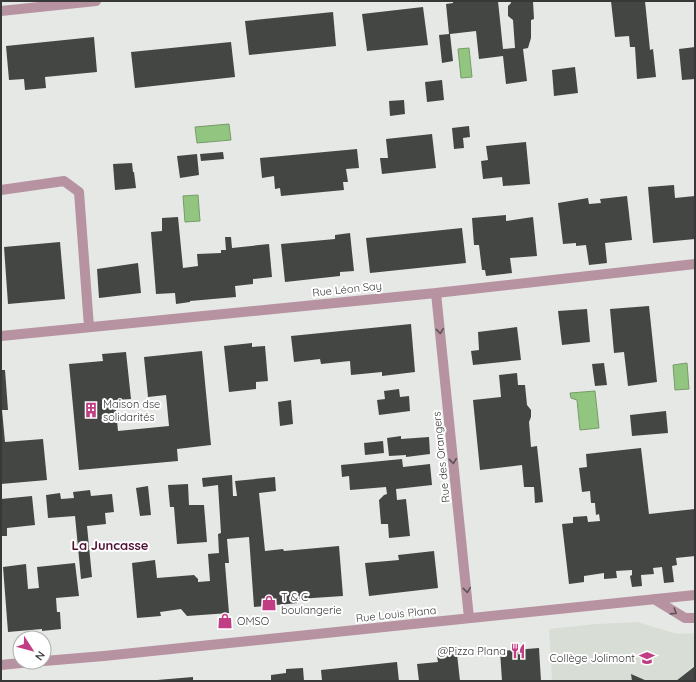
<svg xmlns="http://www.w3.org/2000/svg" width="696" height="682" font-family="Quicksand,sans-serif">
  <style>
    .built { fill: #d8ded5 }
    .water { fill: #92c680; stroke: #779b6a }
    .building { fill: #444644 }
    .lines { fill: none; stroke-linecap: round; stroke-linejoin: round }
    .minor { stroke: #b792a1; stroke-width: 10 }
    .oneway { stroke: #5d5357 }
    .labels { text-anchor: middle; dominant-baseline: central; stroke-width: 4; stroke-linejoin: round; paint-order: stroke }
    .street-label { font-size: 11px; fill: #373837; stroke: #fff }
    .poi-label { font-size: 11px; fill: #373837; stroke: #fff; text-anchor: start }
    .quarter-label { font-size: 13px; font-weight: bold; fill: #4f1032; stroke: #fff }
  </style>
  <rect width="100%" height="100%" fill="#e6e8e5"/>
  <path class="built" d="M637 622 678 634 695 633V681H552L549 629 596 624Z"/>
  <path class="water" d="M469 48 472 77 461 78 458 49Z
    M229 124 231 140 197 143 195 127Z
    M198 195 200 221 185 222 183 196Z
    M687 363 689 389 675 390 673 365Z
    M595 391 599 428 580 430 577 400 571 398 570 393Z"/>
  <path class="building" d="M453 1H467V2L498 1 503 49 515 48 513 20 508 16V6L511 3V1H533L534 19 531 20V38L528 48 523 49 527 81 506 84 503 56 479 59 476 31 450 34 453 61 442 63 439 35 449 34 446 4 453 3Z
    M611 1H645L650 50 653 49 656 77 637 79 635 47H630L629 36 615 37Z
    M423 7 428 45 367 51 362 14Z
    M333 12 336 46 249 55 245 21Z
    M94 37 97 72 45 77 46 88 25 90 24 79 9 80 6 46Z
    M231 42 235 77 135 88 131 52Z
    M695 47V79L682 80 679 49Z
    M575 67 578 93 554 96 552 70Z
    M442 80 444 100 427 102 425 82Z
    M404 100 405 114 390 116 389 101Z
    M469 126 470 137 463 138 464 148 454 149 452 128Z
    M432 134 436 168 382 174 380 158H388L386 139Z
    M526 142 530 184 503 186 502 177 483 179 481 161 488 160 486 146Z
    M357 149 359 168 346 169 348 182H343L344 190 281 196 280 188 275 189 274 176 262 178 260 158Z
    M223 152 224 159 201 161 200 154Z
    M197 154 199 175 180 178 177 156Z
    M132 163 133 172H134L136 188 115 190 113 164Z
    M674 185 675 198 695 196V239L653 243 648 187Z
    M627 196 632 240 605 243 607 263 589 265 586 245 576 246V243L563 244 558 203 588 198 589 204 601 203 600 199Z
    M506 215V221L533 217 537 256 510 258 512 273 486 276 485 270H482L479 245H474L472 218Z
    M178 217 183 268 198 266 197 254 221 253V250H226L225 237H231L232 248 269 244 272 277 253 279V284L235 286 236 297 190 301V302L176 304 175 293 156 294 151 232 162 231V218Z
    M462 228 466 263 370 273 366 238Z
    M350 233 354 271 340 272V276L285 282 281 244 335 239V235Z
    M60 242 65 299 8 304 4 247Z
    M138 263 141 293 99 298 97 269Z
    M649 306 657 382 628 386 624 352 614 353 610 309Z
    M587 309 590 342 562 345 558 311Z
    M411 324 415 372 382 376V372L351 375 350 361 321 364 320 359 294 362 291 336Z
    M517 327 521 360 473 365 471 351 479 350 478 332Z
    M252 343V347L265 346 268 381 256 382V389L229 392 224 346Z
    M202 351 211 445 177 449 178 461 79 470 69 364 103 361 102 354 126 352 131 399 115 400 118 431 169 426 166 395 148 397 144 357Z
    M604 363 607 385 595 386 592 364Z
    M1 370H5L8 410H2L5 442 43 439 47 480 1 484Z
    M517 373 518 385H525L527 405 531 410V417L529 422 531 447 537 446 543 502 535 503 534 487H524L522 465 480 470 473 400 501 397 499 375Z
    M399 389 400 397 409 396 410 411 379 415 377 400 385 399 384 391Z
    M291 400 293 424 280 426 278 402Z
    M666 411 668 433 632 436 630 415Z
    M401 436V439L429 437 430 454 406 457V455L389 456 387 438Z
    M383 441 384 453 365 455 364 443Z
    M641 448 649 514 695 509V556L676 558 677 565 672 566 674 582 664 583 662 567 653 568 654 574 641 575 642 586 632 587 630 576 632 575V570L616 571 617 578 604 579V573L584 576V582L569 584 562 524 573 523V517L587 516 588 522 600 521 599 514 596 515 595 503H591L590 491 582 492 579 468 587 467 586 454Z
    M402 459 403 467 430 464 432 485 396 489 397 500 406 499 410 536 389 538 388 524H381L379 500 384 495 387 494 386 487 350 490 349 476 342 477 341 465Z
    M232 475 233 496H237L235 481 275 477 276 491 259 493 265 551 283 549 284 551 339 546 343 596 298 599V603L254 607 249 537 227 539 229 563H225V564L229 613 187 616 181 609 160 612 161 616 137 618 132 563 155 560 157 578 194 575 198 579V582L210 581 208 554 219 553 218 534 221 533 218 485 203 487 202 478Z
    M188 484 189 505H204L207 542 177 544 174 507H170L168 485Z
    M148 486 151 515 140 516 136 488Z
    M90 490 91 496 112 494 114 512 105 513 106 524 87 526 92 577 81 579 75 516 48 518 46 495 60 493 61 499 74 498 73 492Z
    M32 496 35 525 7 528V536H1V499Z
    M434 551 438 588 369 596 365 563 399 560 398 555Z
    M75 563 79 596 56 598 57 612H60L61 629 42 631V629L8 632 3 567 26 564 28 589 39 588 37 567Z
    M539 648 541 681H502L500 651Z
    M457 654 460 681H419L417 664 438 662 437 656Z
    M397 662 399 681H322L321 670Z
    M694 667 695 681H676Z
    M303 668 304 681H271V675L286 673V669Z
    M631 674 647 681H632Z
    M193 677V681H157V680Z"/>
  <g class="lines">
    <path class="minor" d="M1 11 96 1
      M1 190 64 181 79 192 89 327
      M436 293 469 618
      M1 336 436 293 695 264
      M654 599 685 618H695
      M44 661 104 656 695 595
      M1 665 31 662"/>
  </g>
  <defs><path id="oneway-chevron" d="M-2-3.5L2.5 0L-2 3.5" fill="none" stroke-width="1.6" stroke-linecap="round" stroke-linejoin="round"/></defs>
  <g class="oneway">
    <use href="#oneway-chevron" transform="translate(440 331) rotate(84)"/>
    <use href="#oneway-chevron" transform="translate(453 461) rotate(84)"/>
    <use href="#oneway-chevron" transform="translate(467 590) rotate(84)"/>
    <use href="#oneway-chevron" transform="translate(674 612) rotate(32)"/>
  </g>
  <defs>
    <g id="building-bare" transform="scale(1.2)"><path d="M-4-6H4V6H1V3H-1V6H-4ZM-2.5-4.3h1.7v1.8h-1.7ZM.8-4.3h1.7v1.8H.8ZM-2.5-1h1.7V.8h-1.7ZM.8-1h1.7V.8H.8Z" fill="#c23e84" stroke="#fff" stroke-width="2.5" paint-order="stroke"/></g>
    <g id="shop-bare" transform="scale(1.2)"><path d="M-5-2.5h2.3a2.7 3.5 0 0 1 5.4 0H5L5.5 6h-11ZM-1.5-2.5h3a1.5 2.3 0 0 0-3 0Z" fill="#c23e84" stroke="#fff" stroke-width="2.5" paint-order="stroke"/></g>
    <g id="restaurant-bare" transform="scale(1.2)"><path d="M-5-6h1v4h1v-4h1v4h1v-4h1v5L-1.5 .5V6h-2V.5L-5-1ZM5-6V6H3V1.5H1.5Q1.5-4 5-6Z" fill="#c23e84" stroke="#fff" stroke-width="2.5" paint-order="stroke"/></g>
    <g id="school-bare" transform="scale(1.2)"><path d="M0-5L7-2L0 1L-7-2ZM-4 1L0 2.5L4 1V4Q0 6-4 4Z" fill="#c23e84" stroke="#fff" stroke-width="2.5" paint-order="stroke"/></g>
  </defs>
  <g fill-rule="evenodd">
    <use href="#building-bare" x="91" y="410"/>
    <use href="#shop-bare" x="269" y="603"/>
    <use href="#shop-bare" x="225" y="621"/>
    <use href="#restaurant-bare" x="518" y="651"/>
    <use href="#school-bare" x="647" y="658"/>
  </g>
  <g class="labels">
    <g class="street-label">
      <text transform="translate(347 289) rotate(-6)">Rue Léon Say</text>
      <text transform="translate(441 457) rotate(-96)">Rue des Orangers</text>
      <text transform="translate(396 614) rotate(-6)">Rue Louis Plana</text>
    </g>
    <g class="poi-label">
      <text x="103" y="404">Maison dse<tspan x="103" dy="13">solidarités</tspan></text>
      <text x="281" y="597">T &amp; C<tspan x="281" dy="13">boulangerie</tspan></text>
      <text x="237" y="621">OMSO</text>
      <text x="506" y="651" text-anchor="end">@Pizza Plana</text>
      <text x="635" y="658" text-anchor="end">Collège Jolimont</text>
    </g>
    <g class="quarter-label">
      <text x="110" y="545">La Juncasse</text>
    </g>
  </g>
  <rect width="696" height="682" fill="none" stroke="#373837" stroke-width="4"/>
  <g transform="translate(32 650) rotate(126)"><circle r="19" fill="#ffffff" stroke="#afafaf"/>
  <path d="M0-3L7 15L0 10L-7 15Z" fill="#c23e84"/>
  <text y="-6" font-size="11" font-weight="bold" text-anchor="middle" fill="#373837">N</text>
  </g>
</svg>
